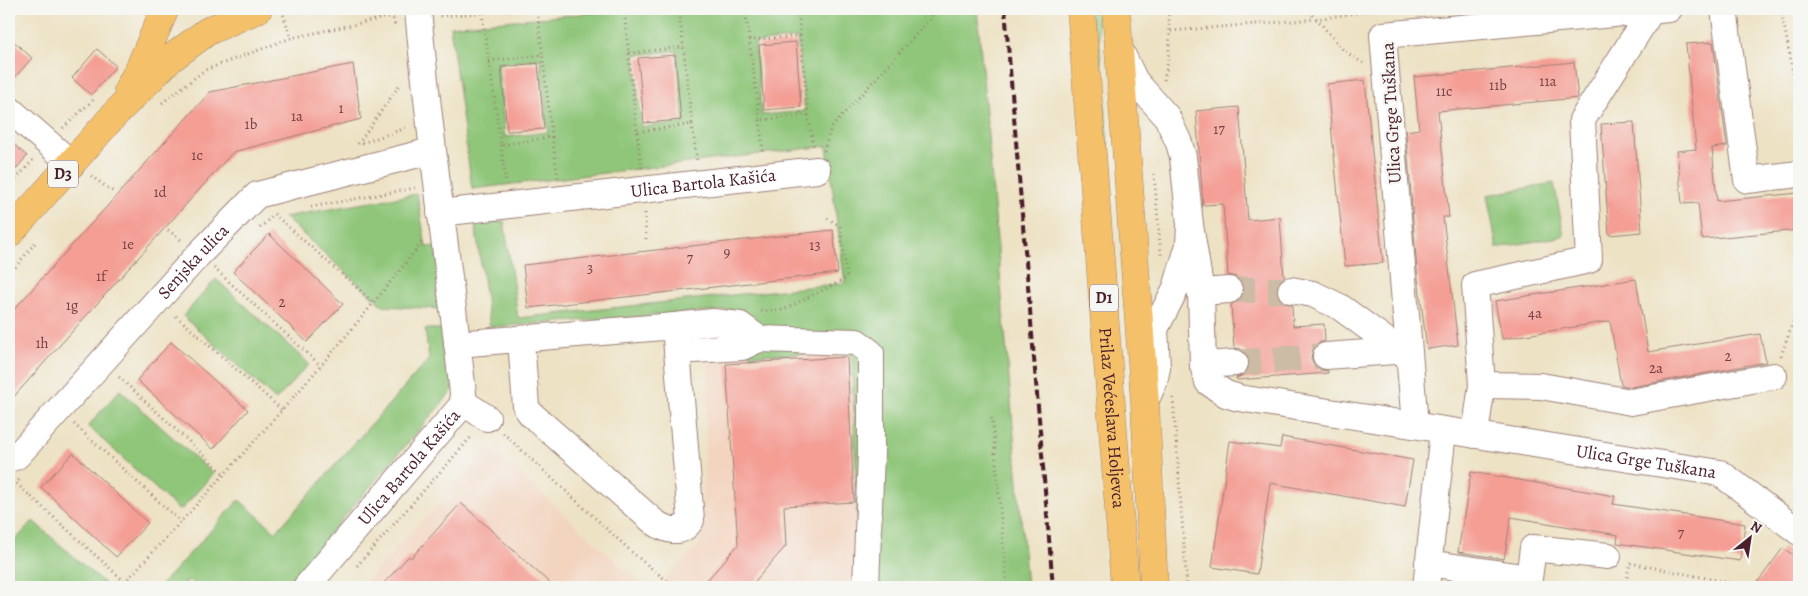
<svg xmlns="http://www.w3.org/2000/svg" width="1808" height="596" font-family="Alegreya,serif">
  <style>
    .built { fill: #f3d4bf }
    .green { fill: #8fc679; stroke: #6c7252; fill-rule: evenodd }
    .building { fill: #f49e94 }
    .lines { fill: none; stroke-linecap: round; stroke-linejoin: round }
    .minor-tunnel { stroke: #ccbba5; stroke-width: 26; stroke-dasharray: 26 13; stroke-linecap: butt }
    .minor-casing { stroke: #9c8078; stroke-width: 28 }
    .major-casing { stroke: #9c8078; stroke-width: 29 }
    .highway-casing { stroke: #9c8078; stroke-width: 29 }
    .path { stroke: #9c8078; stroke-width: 3; stroke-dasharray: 1 4; stroke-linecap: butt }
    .minor { stroke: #fff; stroke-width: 26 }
    .major { stroke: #f4c16a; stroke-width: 28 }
    .highway { stroke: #f4c16a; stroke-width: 28 }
    .rail { stroke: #4a1f2b; stroke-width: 4; stroke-dasharray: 8 4; stroke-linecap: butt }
    .labels { text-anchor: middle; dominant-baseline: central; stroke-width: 5; stroke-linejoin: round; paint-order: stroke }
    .number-label { font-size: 15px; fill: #743f45 }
    .shield { fill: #f6f6f2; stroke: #7e6067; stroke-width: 1 }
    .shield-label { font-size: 16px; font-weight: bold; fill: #4a1f2b }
    .street-label { font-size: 18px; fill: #4a1f2b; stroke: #f6f6f2 }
  </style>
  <rect width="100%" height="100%" fill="#f6f6f2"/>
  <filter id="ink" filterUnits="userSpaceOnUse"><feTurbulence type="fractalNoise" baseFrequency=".02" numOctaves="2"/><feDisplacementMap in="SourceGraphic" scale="10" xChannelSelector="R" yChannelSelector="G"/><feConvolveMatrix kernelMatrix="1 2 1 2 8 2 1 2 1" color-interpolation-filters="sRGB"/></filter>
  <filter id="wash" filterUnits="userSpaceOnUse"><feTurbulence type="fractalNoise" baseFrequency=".0096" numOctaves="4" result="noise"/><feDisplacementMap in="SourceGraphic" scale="20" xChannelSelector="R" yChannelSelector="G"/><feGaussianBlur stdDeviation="1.12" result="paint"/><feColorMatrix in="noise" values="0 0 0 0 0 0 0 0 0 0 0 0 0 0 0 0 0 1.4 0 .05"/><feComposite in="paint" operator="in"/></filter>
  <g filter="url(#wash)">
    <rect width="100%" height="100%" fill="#ede2c4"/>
    <path class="built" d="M710 353 860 355 878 587H658L700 544Z
      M490 447 643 586 361 587Z"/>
    <path class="green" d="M636 9H977L1027 587H854L859 578 852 352 750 355 743 309 490 327 475 224 504 221 518 318 845 283 827 146 472 189 450 26ZM797 38 805 111 762 115 755 43ZM677 51 684 123 641 127 635 55ZM540 59 548 132 505 137 498 64Z
      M1090 9H1097L1111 182 1110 188 1107 189Z
      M1554 183 1564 236 1497 248 1487 195Z
      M417 194 426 247 435 246 446 309 383 306 284 217Z
      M216 279 309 364 276 400 183 316Z
      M425 329H447L453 390 284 587H198L189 580 181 587H159L239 500 276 532 429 359Z
      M120 390 213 474 180 511 88 426Z
      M33 521 107 586 135 587H9V547Z"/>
    <g id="blocks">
      <path class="building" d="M9 37 32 58 9 84Z
        M796 42 801 107 764 110 759 45Z
        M1713 42 1727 146 1712 148 1717 201 1799 193V230L1702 239 1698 203 1682 204 1677 151 1696 149 1686 44Z
        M97 49 116 66 91 95 72 78Z
        M675 55 681 120 644 123 638 58Z
        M1574 62 1578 98 1438 111 1449 217H1443L1458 345 1427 349 1417 270 1406 131 1419 129 1414 77Z
        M538 63 544 129 507 131 501 67Z
        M353 64 361 119 233 152 9 402V315L210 92Z
        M1365 80 1383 263 1345 266 1327 84Z
        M1239 107 1248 220 1280 217 1284 277 1276 287 1277 295 1282 302 1292 305 1293 326 1324 324 1325 341 1318 343 1313 349 1311 358 1314 365 1320 370 1328 371V373L1237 380 1236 378 1244 375 1248 370 1250 363 1247 354 1241 349 1234 348 1231 305 1242 297 1244 288 1241 281 1236 277 1228 275 1223 204 1203 205 1196 111Z
        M1634 122 1642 232 1609 235 1601 124Z
        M9 140 27 156 9 177Z
        M833 230 838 273 528 308 523 265Z
        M269 234 343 304 307 342 233 272Z
        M1636 279 1648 352 1760 334 1766 362 1631 387 1621 385 1610 321 1502 339 1495 301Z
        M171 342 248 410 213 449 137 380Z
        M847 357 854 502 784 506 786 546 756 580V587H701L738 545 726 364Z
        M1282 437 1413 460 1405 507 1270 483 1257 574 1212 567 1230 441 1280 448Z
        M73 453 148 523 116 557 41 487Z
        M1471 472 1615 496 1613 504 1745 524 1740 561 1617 543 1618 535 1511 517 1504 559 1458 552Z
        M461 503 554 587H380L409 556 411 558Z
        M1783 548 1799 559V587H1754Z"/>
    </g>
  </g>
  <g filter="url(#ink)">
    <use href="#blocks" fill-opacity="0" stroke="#9c8078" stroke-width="1"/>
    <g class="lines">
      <path class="minor-tunnel" d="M1229 290H1291
        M1235 363 1326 356"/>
      <g class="minor-casing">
        <g id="minor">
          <path d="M1724 9 1747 180 1799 174"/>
          <path d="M1120 50 1135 81 1167 117 1179 143 1183 157 1190 225 1189 245 1176 288 1155 329 1157 368 1154 382 1145 402"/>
          <path d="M9 109 72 164"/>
          <path id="s1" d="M440 213 817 170"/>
          <path id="s2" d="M1190 225 1201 292 1203 365 1208 382 1226 394 1239 398 1720 473 1799 532"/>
          <path d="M1291 290 1313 294 1340 307 1399 350"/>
          <path d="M1201 292 1229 290"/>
          <path d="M675 326 713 322 740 325 759 339"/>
          <path d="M457 344 675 326 691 520C681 536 666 530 654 522L531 414 526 407 521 340"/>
          <path d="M677 351 742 347 759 339 857 342 871 353V453L866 587"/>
          <path d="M1326 356 1408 350"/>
          <path d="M1203 365 1235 363"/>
          <path d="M1482 385 1541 386 1631 402 1774 376"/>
          <path d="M464 403 487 418"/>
          <path d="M1415 425 1383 35 1669 9"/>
          <path d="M1475 435 1482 385 1475 285 1589 260 1582 120 1651 11"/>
          <path id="s3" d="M9 459 17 456 199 254 257 195 431 151"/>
          <path d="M1428 563 1529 578 1533 548 1608 556"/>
          <path id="s4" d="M306 587 464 403C450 271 429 141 418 9"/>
          <path d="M1426 587 1443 431"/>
        </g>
      </g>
      <g class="major-casing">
        <path id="major" d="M128 90 140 67 165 9
          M9 234 116 113 170 59 208 31 258 9"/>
      </g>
      <g class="highway-casing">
        <g id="highway">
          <path id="s5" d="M1081 9 1125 587"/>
          <path d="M1116 9 1145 403 1154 587"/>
        </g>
      </g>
      <path class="path" d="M391 9 395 27
        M624 9 637 132 692 124 679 9
        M745 9 760 120 808 115 798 9
        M1304 9 1317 19 1344 51 1363 63
        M1781 9 1799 104
        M282 10 291 38
        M482 13 501 145 552 137 537 9
        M440 16 531 9
        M1171 31 1317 19 1383 9
        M749 40 801 36
        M629 53 684 47
        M489 61 542 55
        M1164 80C1170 56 1171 34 1168 9
        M162 103 205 70 291 38 394 16
        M808 115 814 149
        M760 120 763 154
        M692 124 697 161
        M63 128 93 100
        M637 132 642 169
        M552 137 558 178
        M362 143 409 127
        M358 144 401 83
        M501 145 506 184
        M824 151 831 128 929 20 935 9
        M1154 174 1161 255
        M91 176 115 193
        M9 187 33 160
        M311 207 415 188
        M645 213 646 239
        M274 214 374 303
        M260 228 273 215
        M168 230 181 240
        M214 268 321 366
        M9 275 35 243
        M761 311 783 310 847 278 840 226 824 216
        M176 316 282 410
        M1781 356 1799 306
        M119 377 224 474
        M1173 398 1187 587
        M992 418 1007 587
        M74 424 181 522
        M503 433 634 554 671 584 669 587
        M19 480 16 483 125 582
        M357 566 472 436
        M127 587 125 582C228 471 330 361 422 242
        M1625 587 1630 563 1732 583"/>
      <use href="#minor" class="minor"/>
      <use href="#major" class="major"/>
      <use href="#highway" class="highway"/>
      <path class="rail" d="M1005 9 1053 587"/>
    </g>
  </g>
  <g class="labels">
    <g class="number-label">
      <text x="1548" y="81">11a</text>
      <text x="1498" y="85">11b</text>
      <text x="1444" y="91">11c</text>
      <text x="341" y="108">1</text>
      <text x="297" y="116">1a</text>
      <text x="251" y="124">1b</text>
      <text x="1219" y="129">17</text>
      <text x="197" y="155">1c</text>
      <text x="160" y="192">1d</text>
      <text x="128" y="244">1e</text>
      <text x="815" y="245">13</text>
      <text x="727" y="252">9</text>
      <text x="690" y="258">7</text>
      <text x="590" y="268">3</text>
      <text x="101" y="276">1f</text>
      <text x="282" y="302">2</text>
      <text x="72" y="305">1g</text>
      <text x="1535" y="313">4a</text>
      <text x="42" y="343">1h</text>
      <text x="1728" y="356">2</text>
      <text x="1656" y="368">2a</text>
      <text x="1681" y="533">7</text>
    </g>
    <g class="shield">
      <rect x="48" y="160.5" width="30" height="27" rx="4"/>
      <rect x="1090" y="284.5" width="28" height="27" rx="4"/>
    </g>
    <g class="shield-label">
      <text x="63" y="174">D3</text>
      <text x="1104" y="298">D1</text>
    </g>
    <g class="street-label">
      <text transform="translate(1391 113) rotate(-93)">Ulica Grge Tuškana</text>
      <text stroke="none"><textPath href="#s1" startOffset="265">Ulica Bartola Kašića</textPath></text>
      <text stroke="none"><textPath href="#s3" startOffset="271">Senjska ulica</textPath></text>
      <text stroke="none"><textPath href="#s5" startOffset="410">Prilaz Većeslava Holjevca</textPath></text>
      <text stroke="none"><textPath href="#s2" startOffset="606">Ulica Grge Tuškana</textPath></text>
      <text stroke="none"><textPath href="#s4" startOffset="158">Ulica Bartola Kašića</textPath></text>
    </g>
  </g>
  <rect width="1808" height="596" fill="none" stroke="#f6f6f2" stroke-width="30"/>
  <g transform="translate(1750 538) rotate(30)" stroke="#f6f6f2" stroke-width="4" paint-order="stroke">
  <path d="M0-4L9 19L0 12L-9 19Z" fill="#4a1f2b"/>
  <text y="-8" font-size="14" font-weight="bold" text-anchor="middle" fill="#4a1f2b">N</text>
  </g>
</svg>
